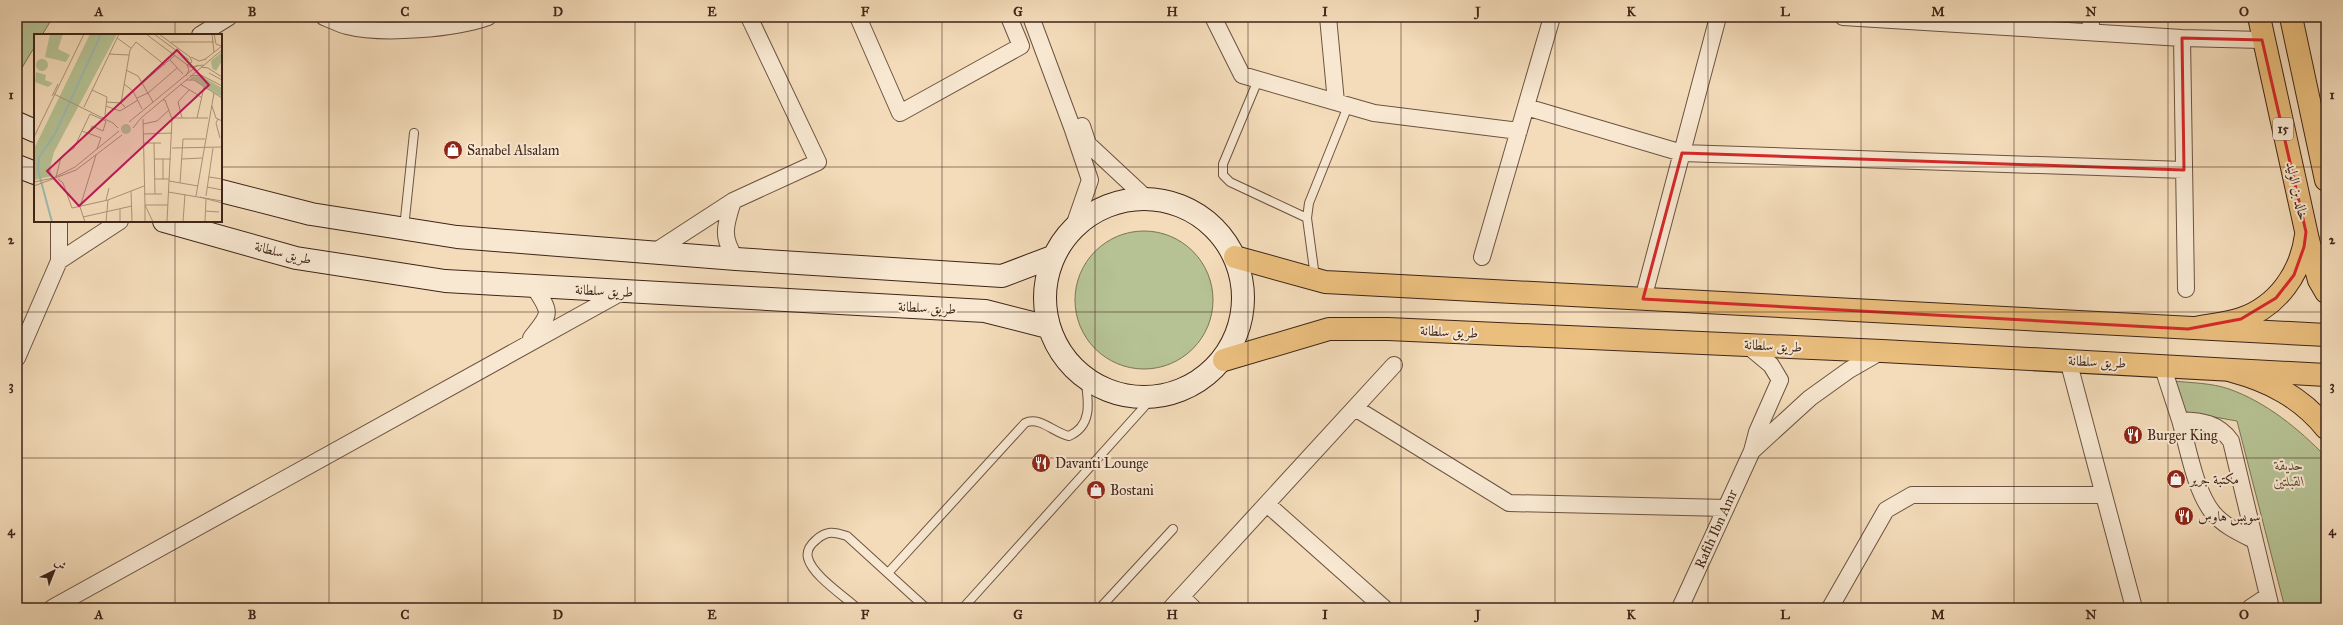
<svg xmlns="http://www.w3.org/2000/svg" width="2343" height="625" font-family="'IM FELL Great Primer',Amiri,serif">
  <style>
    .green { fill: #b6c294; stroke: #7a7456 }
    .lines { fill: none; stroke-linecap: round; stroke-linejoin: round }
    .lane-casing { stroke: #6c5340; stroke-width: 10 }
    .street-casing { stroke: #6c5340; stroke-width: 18 }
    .secondary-casing { stroke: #3f2518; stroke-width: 24 }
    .primary-casing { stroke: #3f2518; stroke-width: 24 }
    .highway-casing { stroke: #3f2518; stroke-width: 24 }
    .lane { stroke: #f8e8d2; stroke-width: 8 }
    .street { stroke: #f8e8d2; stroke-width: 16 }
    .secondary { stroke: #f8e8d2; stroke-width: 22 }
    .primary { stroke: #eabe7d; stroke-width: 22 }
    .highway { stroke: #eabe7d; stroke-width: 22 }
    .marked { fill: none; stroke: #d62828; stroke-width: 3; stroke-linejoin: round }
    .grid { fill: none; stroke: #3f2518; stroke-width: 1; stroke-opacity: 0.55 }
    .labels { text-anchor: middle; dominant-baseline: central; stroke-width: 4; stroke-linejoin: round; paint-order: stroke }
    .shield { fill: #f8e8d2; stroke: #766050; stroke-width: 1 }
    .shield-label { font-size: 13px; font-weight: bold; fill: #3f2518 }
    .poi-label { font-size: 14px; fill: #3f2518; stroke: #f8e8d2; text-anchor: start }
    .street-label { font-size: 14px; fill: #3f2518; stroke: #f8e8d2 }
    .park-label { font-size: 14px; font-style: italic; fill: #5d4c37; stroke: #f8e8d2 }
    .inset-river { fill: none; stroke: #9cbbb3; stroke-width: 2 }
    .inset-road { fill: none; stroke: #ac9379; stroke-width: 1 }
    .view { fill: #c2185b; fill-opacity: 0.15; stroke: #c2185b; stroke-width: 2 }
    .inset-edge { fill: none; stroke: #3f2518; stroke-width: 2 }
    .neatline { fill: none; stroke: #3f2518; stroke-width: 1.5 }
    .grid-label { font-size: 13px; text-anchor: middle; font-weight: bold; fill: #3f2518 }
  </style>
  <rect width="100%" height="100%" fill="#f4dcba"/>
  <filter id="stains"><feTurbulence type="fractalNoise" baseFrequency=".005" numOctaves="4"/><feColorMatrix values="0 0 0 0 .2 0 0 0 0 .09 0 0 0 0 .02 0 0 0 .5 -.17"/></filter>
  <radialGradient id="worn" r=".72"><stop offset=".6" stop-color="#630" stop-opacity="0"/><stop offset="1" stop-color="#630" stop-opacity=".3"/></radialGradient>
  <path class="green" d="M17 17H53L42 35H35V46L17 76Z
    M1075 300a69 69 0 1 1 138 0a69 69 0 1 1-138 0Z
    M2174 381C2192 383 2212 383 2229 389 2266 402 2299 429 2326 457V608H2285L2237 421 2186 412Z"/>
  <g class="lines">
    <g class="lane-casing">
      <path id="lane" d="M1258 80 1223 164V175L1230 182 1307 218
        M404 228 414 133
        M1315 277 1307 218 1309 203 1348 106
        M888 573 1025 423C1040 416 1054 433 1069 436 1094 425 1088 399 1085 376
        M857 608C844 596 812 575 808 558 806 551 811 544 816 540 827 530 834 532 847 536L926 608
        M963 608 1153 397
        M1100 608 1173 529"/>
    </g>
    <g class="street-casing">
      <path id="street" d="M324 17C332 20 339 24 347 26 382 35 455 29 488 17
        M858 17 900 113 1021 46 1009 17
        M1031 17 1072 127 1090 180 1074 226
        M1213 17 1242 75 1374 113 1519 131
        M1328 17 1336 102
        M1843 17 2182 38 2262 40
        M2090 17 2092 32
        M200 35 229 17
        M2182 38 2186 289
        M1526 107 1682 153 2184 170
        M1082 126 1088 144 1146 198
        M733 201C725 226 721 237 736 259
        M656 251 733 201 818 162 749 17
        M1482 257 1552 17
        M59 261 120 221
        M1643 299 1718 17
        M531 338C551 313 552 314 534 287
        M17 358 59 261V221
        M2068 360 2134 608
        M2162 365 2180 420C2202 421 2218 423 2231 441L2271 608
        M1355 408 1509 503 1726 508
        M2180 420C2188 447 2195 491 2213 513 2224 526 2240 533 2254 540
        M1752 451 1810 398 1849 370 1882 351
        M1267 504 1384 608
        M1182 597 1193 608
        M52 608 622 292
        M1171 608 1394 365
        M1680 608 1752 451 1757 432 1780 380 1771 365 1747 345
        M1830 608 1886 510 1912 495H2104
        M2250 608 2268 596"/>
    </g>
    <g class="secondary-casing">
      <path id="secondary" d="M17 123 35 131
        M17 166 35 173
        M221 191 311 214 457 237 736 259 1002 276 1052 257
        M1045 298a99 99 0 1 1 198 0a99 99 0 1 1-198 0Z
        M164 221 296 258 445 281 985 311 1048 327"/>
    </g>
    <g class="primary-casing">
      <path id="primary" d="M1235 257 1325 282 2326 335
        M1224 360 1329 329H1388L1882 351 2326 375"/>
    </g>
    <g class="highway-casing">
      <path id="highway" d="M2259 17 2308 240 2319 280 2326 292
        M2291 17 2326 180
        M2195 328C2210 325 2226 324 2241 319 2278 306 2301 273 2306 235
        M2232 371C2269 381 2301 397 2326 428"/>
    </g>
    <use href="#lane" class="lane"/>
    <use href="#street" class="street"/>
    <use href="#secondary" class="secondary"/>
    <use href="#primary" class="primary"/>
    <use href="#highway" class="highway"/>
  </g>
  <path class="marked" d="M2182 38 2262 40 2306 232 2304 247 2294 275 2276 298 2241 319 2188 329 1643 299 1682 153 2184 170Z"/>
  <path class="grid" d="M175 17V35M329 17V608M482 17V608M635 17V608M788 17V608M942 17V608M1095 17V608M1248 17V608M1401 17V608M1555 17V608M1708 17V608M1861 17V608M2014 17V608M2168 17V608M17 167H35M221 167H2326M175 221V608M17 312H2326M17 458H2326"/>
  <defs>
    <g id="shop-disc" transform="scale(1)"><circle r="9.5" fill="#8f2418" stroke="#f8e8d2"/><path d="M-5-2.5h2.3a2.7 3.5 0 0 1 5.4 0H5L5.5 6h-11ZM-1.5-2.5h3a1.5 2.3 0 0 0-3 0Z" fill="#fff"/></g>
    <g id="restaurant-disc" transform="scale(1)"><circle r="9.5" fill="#8f2418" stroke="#f8e8d2"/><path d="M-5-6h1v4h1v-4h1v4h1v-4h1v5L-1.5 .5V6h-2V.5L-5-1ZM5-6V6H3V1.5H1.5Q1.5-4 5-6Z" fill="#fff"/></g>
  </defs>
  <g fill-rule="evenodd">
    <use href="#shop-disc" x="453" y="150"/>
    <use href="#restaurant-disc" x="2133" y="435"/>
    <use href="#restaurant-disc" x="1041" y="463"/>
    <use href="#shop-disc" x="2176" y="479"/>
    <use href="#shop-disc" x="1096" y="490"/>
    <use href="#restaurant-disc" x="2184" y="516"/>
  </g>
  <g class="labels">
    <rect class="shield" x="2273" y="118" width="20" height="22" rx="3"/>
    <g class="shield-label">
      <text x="2283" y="129">15</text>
    </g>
    <g class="poi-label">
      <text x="467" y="150">Sanabel Alsalam</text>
      <text x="2147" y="435">Burger King</text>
      <text x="1055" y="463">Davanti Lounge</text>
      <text x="2190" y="479">مكتبة جرير</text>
      <text x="1110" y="490">Bostani</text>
      <text x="2198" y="516">سويس هاوس</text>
    </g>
    <g class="street-label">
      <text transform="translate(2297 191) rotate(77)">خالد بن الوليد</text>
      <text transform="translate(283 253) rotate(14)">طريق سلطانة</text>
      <text transform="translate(604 291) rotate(3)">طريق سلطانة</text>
      <text transform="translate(927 308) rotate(3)">طريق سلطانة</text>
      <text transform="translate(1449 332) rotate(3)">طريق سلطانة</text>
      <text transform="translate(1773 346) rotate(3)">طريق سلطانة</text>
      <text transform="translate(2097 362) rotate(3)">طريق سلطانة</text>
      <text transform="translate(1716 529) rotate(-66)">Rafih Ibn Amr</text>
    </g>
    <g class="park-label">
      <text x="2289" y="465">حدیقة<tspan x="2289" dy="16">القبلتین</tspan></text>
    </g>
  </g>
  <g transform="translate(34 34)">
    <rect width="188" height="188" fill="#f4dcba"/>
    <path d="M16 0H29L24 15 36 21 32 28 11 23ZM56 0H83L20 118 16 134 18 142 0 146V115ZM188 18V27L182 37 178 34 177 27ZM2 31a6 6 0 1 1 12 0a6 6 0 1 1-12 0ZM2 38 12 41 11 46 19 49 14 53 1 48ZM167 42 188 54V63L159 45 156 47 157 43ZM87 95a5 5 0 1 1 10 0a5 5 0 1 1-10 0Z" fill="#b6c294"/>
    <path class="inset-river" d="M18 188 4 136 5 123 21 100 67 0"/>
    <path class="inset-road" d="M112 0 156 33 169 31M120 0 155 26M125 0 156 23 158 28 153 31M178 0 180 18M180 0 182 10 187 12M83 4 97 14M137 8H180M75 20 95 21M157 23 165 27 172 25M136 26 149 40M170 26 188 12M167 33 174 34 188 43M92 36 104 42 119 68M175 39 188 46M152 42 155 36 153 31M156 42 167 41 188 52M152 46H160L188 64M90 50 99 57 108 75M146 50 167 63M58 56 73 63 71 81M99 57 140 22M20 60 79 89 84 94M18 62 24 50M103 64 114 59 143 34M129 66H131L138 85 133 188M72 68 87 69 92 74M87 69 96 16 102 8 131 31M72 72 86 77 104 66M178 72 182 84 188 87M50 73 85 0M138 84H174M148 84 144 68 155 56M163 84 170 53M109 85 111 171 119 188M184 85 182 89 186 104M95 88 164 31M109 90 123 87 135 76M99 94 107 84 188 16M48 97 67 104 63 115M109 100 138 99M0 103 50 0M109 109H127M120 109 121 160M138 114 188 113M120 125H137M129 125V145M148 125 168 124M22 143 27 123 40 114 56 80 72 87 69 97 58 92 55 99M175 143 188 145M24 145 29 149 38 174 74 166 110 152M121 145H135M135 147 164 152M0 148 19 144 41 133 85 97M146 149 149 105H171M0 152 42 136 88 101M173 153 188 156M97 157 98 188M134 158 188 167M110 160H128M162 162 180 59M172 162 179 114M166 163 188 169M72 166 75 154M188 167V153M86 175V188M171 177 185 178M49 183 98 172M51 188 46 173 62 121M72 188 74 166M111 188V171H134M149 188 151 160M171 188 172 165"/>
    <path class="view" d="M143 16 175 51 45 172 13 137Z"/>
    <rect width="188" height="188" class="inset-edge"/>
  </g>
  <rect width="2343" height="625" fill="none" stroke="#f4dcba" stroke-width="44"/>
  <g transform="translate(54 571) rotate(43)" stroke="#f8e8d2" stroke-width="3" paint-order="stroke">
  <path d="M0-3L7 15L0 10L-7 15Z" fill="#3f2518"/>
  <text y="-6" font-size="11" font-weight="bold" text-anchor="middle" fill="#3f2518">ش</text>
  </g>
  <rect x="22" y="22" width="2299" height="581" class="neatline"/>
  <g class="grid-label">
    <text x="99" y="16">A</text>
    <text x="252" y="16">B</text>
    <text x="405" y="16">C</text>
    <text x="558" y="16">D</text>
    <text x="712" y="16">E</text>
    <text x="865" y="16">F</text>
    <text x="1018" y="16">G</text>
    <text x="1172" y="16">H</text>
    <text x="1325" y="16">I</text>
    <text x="1478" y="16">J</text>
    <text x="1631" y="16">K</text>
    <text x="1785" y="16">L</text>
    <text x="1938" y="16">M</text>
    <text x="2091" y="16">N</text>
    <text x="2244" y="16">O</text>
    <text x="11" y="99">1</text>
    <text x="2332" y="99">1</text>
    <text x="11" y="244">2</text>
    <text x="2332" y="244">2</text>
    <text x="11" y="390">3</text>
    <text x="2332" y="390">3</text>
    <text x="11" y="535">4</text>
    <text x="2332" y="535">4</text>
    <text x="99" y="619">A</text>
    <text x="252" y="619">B</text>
    <text x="405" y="619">C</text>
    <text x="558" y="619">D</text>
    <text x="712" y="619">E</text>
    <text x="865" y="619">F</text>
    <text x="1018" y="619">G</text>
    <text x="1172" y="619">H</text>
    <text x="1325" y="619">I</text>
    <text x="1478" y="619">J</text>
    <text x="1631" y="619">K</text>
    <text x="1785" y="619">L</text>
    <text x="1938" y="619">M</text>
    <text x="2091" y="619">N</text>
    <text x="2244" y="619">O</text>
  </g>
  <rect width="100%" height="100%" filter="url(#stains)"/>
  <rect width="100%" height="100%" fill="url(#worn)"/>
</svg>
